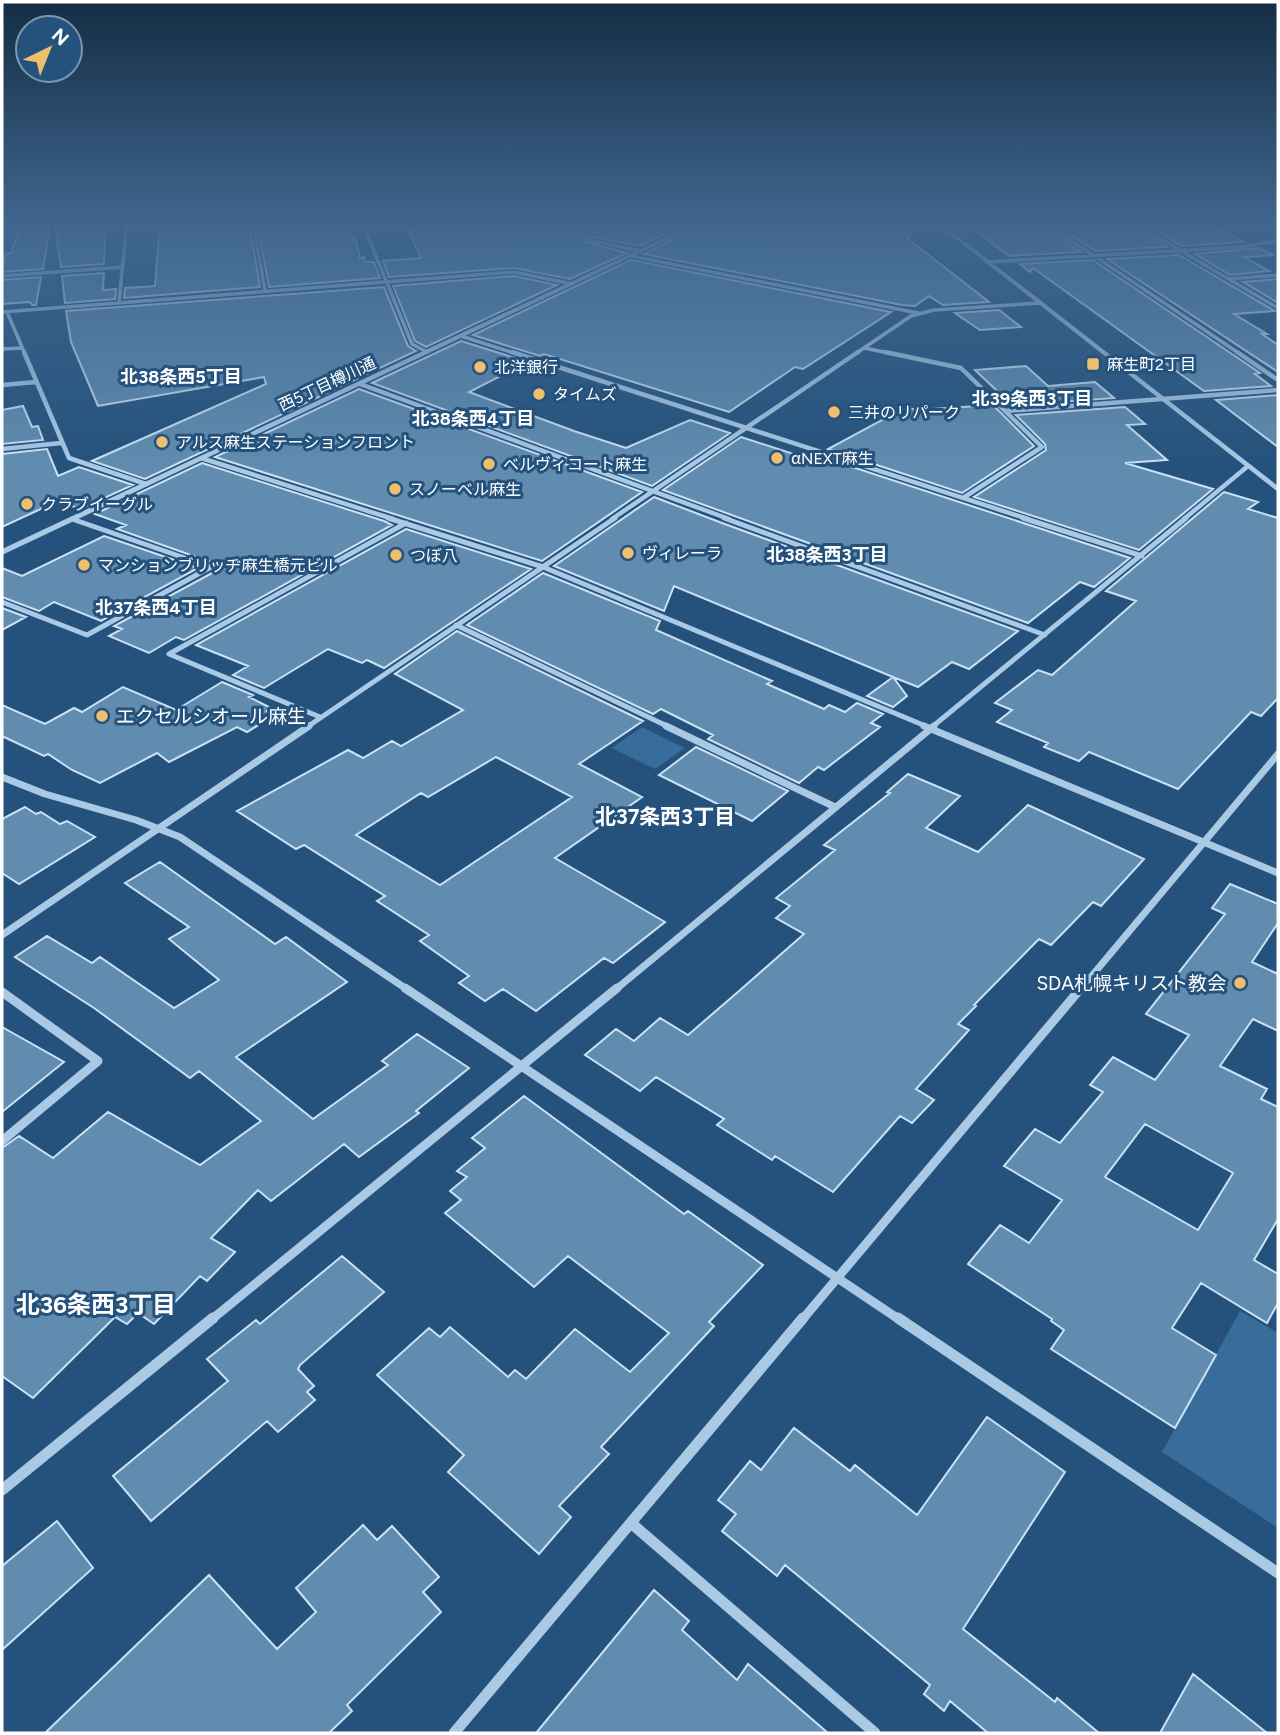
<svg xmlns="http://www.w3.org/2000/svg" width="1280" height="1735" font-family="Figtree,'Noto Sans JP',sans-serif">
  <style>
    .green { fill: #386c9a }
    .building { fill: #618baf; stroke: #cce1f4; stroke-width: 2; fill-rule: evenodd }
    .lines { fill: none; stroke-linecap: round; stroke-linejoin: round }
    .minor-far5 { stroke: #a9c9e5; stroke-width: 3.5 }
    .minor-far4 { stroke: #a9c9e5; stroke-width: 4.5 }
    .minor-far3 { stroke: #a9c9e5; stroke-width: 5 }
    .minor-far2 { stroke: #a9c9e5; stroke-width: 7 }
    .minor-far1 { stroke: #a9c9e5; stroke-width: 9 }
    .minor { stroke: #a9c9e5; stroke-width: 11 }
    .tertiary { fill: #a9c9e5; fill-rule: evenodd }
    .poi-dot { fill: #eebf6e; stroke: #25527c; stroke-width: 2.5 }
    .labels { text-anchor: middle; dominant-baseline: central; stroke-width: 6; stroke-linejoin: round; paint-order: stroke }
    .far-poi-label { font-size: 16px; fill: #fff; stroke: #25527c; text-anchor: start }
    .far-street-label { font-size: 16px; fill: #fff; stroke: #25527c }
    .far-neighbourhood-label { font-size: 18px; font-weight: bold; fill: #fff; stroke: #25527c }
    .poi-label { font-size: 19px; fill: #fff; stroke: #25527c; text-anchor: start }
    .neighbourhood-label { font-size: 21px; font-weight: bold; fill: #fff; stroke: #25527c }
    .near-neighbourhood-label { font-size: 24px; font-weight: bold; fill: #fff; stroke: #25527c }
  </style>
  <rect width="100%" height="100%" fill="#25527c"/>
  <path class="green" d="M642 727 685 748 655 769 612 748Z
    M1240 1311 1278 1333V1528L1162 1452Z"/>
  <path class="building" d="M81 222H106L104 264 61 267 55 228 78 226Z
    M160 222H249L260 287 124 298 125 288 155 286Z
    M257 222H346L353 240H356L360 258 364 257 365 262H374L380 278 269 287Z
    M415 222H568L581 241 627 253 570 279 514 268 389 277 383 261 421 258 408 229 418 228Z
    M577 222H692L640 246 593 237 586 233Z
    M708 222H919L907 238 989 302 943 305 929 296 915 306 902 305 644 254Z
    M963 222H1040L1081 252 1009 256Z
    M1052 222H1128L1166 247 1095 251Z
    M1175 222H1200L1244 242 1181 246 1151 228 1172 226Z
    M50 228 43 269 2 272 5 254 11 253 19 230Z
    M1259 248 1274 255 1244 257 1269 271 1230 275 1195 254Z
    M1179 255 1275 311 1234 314 1267 334H1262L1278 345V372L1107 259Z
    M631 260 891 312 803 369 795 367 729 412 544 354 540 356 473 335Z
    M1093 260 1260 373 1255 374 1271 386 1204 391 1033 268 1030 272 1020 264Z
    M104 273 103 290 116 289 115 299 65 303 62 276Z
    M514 276 557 285 426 347 415 341 393 286Z
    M41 277 36 305H32L30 302 2 304V280Z
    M1278 279V303L1243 282Z
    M384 287 408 346 416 351 145 479 92 461 266 384 264 377 98 406 71 342 66 311Z
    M999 310 1021 327 980 330 955 313Z
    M461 341 528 362 469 392 574 431 626 448 690 420 730 433 652 486 372 383Z
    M1026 366 1048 386 1095 382 1114 398 1007 406 1011 404 975 370Z
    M359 389 642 492 542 561 215 457Z
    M1278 395V447L1216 400Z
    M993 405 1034 446 962 493 828 449 906 407 916 410Z
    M23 406 32 427 38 426 43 440 2 444V410Z
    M1125 407 1145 424 1127 425 1167 460 1125 463 1213 489 1139 550 974 497 1046 450 1045 444 1016 415Z
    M741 437 809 459 816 455 1130 558 1094 587 1080 582 1028 623 663 490Z
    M47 449 58 476 79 467 133 485 80 509 58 501 2 527V454Z
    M202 463 384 521 392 525 184 640 176 637 149 653 109 636 122 629 114 626 214 572 216 564 117 529 126 525 95 514Z
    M1224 492 1258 502 1248 509 1278 518V698L1261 716 1251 712 1178 789 1089 752 1079 761 1044 747 1048 743 997 722 1012 710 995 703 1038 670 1052 675 1136 601 1106 591Z
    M654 497 722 523 1018 631 969 669 952 662 918 687 893 677 907 696 893 707 867 696 893 677 674 586 664 611 554 566Z
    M406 529 531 569 384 668 367 660 362 663 328 649 264 688 233 675 248 666 196 645Z
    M104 536 198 568 101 621 54 602 39 611 2 597V568L22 576Z
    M543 573 660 621 656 630 772 681 767 684 824 709 829 705 845 712 857 703 883 714 871 723 880 727 824 770 818 767 799 783 708 739 713 735 661 709 653 714 467 625Z
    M2 608 26 617 2 630Z
    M457 631 643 721 579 764 642 797 555 858 665 922 613 963 604 958 536 1011 503 989 485 1001 459 983 469 976 420 941 429 935 377 901 385 896 304 845 296 849 237 811 348 750 363 758 392 741 401 746 463 710 395 674ZM496 757 572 797 440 885 356 835 421 793 428 797Z
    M222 682 253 695 249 697 271 708 267 711 275 715 247 732 237 727 169 762 157 753 100 783 72 770 48 754 44 756 2 736V705L45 724 74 708 82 712 123 687 176 710Z
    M696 747 788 791 752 821 659 775Z
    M908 774 960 796 926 828 978 852 1028 805 1144 859 1101 906 1093 902 1051 945 1039 939 974 1005 976 1006 958 1024 969 1030 916 1089 934 1100 912 1123 900 1116 833 1192 775 1156 772 1160 717 1125 724 1119 656 1077 640 1091 585 1055 616 1029 634 1041 660 1018 688 1035 739 991 804 934 776 918 790 906 776 898 835 850 824 845 890 793 887 792Z
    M25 807 36 814 41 812 60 824 67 821 95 837 19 884 2 873V819Z
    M160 862 275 944 286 937 347 982 236 1057 313 1119 388 1065 382 1061 417 1034 469 1068 416 1111 419 1113 359 1157 344 1144 271 1201 258 1190 211 1238 235 1252 207 1281 200 1276 154 1324 138 1313 127 1324 115 1317 33 1398 2 1376V1148L19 1136 53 1158 108 1112 200 1165 261 1121 199 1071 190 1078 94 1008 15 957 47 936 92 963 100 957 174 1008 219 980 169 939 189 927 125 883Z
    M1230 884 1278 904V923L1252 962 1278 974V1031L1253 1019 1220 1066 1267 1089 1261 1099 1278 1107V1219L1254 1260 1278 1274V1303L1267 1323 1201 1283 1172 1328 1216 1355 1175 1428 1051 1349 1064 1330 1051 1321 1052 1319 968 1264 1000 1225 1029 1243 1062 1200 1004 1166 1035 1129 1060 1143 1103 1092 1090 1085 1113 1057 1155 1080 1189 1035 1146 1014 1225 914 1212 908ZM1145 1124 1233 1173 1198 1230 1105 1177Z
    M2 1027 64 1062 2 1112Z
    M524 1096 684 1214 688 1211 763 1265 709 1322 714 1326 601 1447 609 1454 559 1506 571 1517 539 1554 448 1472 464 1455 377 1375 429 1328 440 1337 450 1327 508 1377 515 1370 526 1379 575 1329 630 1372 669 1333 568 1256 534 1287 445 1213 461 1200 450 1191 467 1177 457 1171 485 1148 472 1138Z
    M342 1256 384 1292 300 1365 298 1369 314 1386 307 1392 315 1400 278 1432 267 1421 151 1521 113 1476 228 1381 207 1359 256 1320 260 1324Z
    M987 1417 1065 1472 963 1629 1055 1702 1057 1698 1099 1733H988L950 1701 944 1711 924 1694 930 1685 785 1565 777 1576 722 1531 736 1514 718 1500 750 1461 761 1470 794 1428 850 1471 855 1465 917 1515Z
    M57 1521 93 1568 2 1650V1566Z
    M363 1525 377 1540 392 1526 439 1577 423 1592 441 1612 347 1705 352 1711 329 1733H45L209 1575 277 1649 316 1612 296 1588Z
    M654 1590 689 1621 682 1630 737 1680 748 1664 828 1733H536Z
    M1193 1674 1267 1733H1160Z"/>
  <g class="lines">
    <path class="minor-far5" d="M253 222 265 290
      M362 222 412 344 427 352
      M572 222 583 237 592 241 641 251
      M1044 222 1240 354
      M1132 222 1278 308
      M1137 225 1171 222
      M2 227 77 222
      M631 256 918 313
      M987 262 1239 247 1278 241
      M2 276 123 267
      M1229 279 1278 275
      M119 302 127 222
      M2 312 514 272 572 284
      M7 312 25 354
      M461 336 517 354
      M864 348 894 354
      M2 349 22 348
      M855 354 911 316 934 310 1040 303"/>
    <path class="minor-far4" d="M24 352 69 458 146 484
      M512 352 1028 519
      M885 352 961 368 1042 447 963 498
      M1237 352 1278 380
      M360 384 729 519
      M2 385 36 382
      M1005 411 1278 390
      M2 449 61 443
      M201 458 393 519
      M612 519 858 352
      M1184 519 1248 466"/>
    <path class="minor-far3" d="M388 518 543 567 928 727
      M724 518 1045 635
      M1023 518 1142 556
      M2 602 87 635 211 567 72 519
      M456 625 669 727
      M320 717 169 654 406 523
      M307 727 615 518
      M932 727 1186 518"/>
    <path class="minor-far2" d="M666 726 835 807
      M924 726 1278 873
      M2 777 45 794 136 820 180 837 408 990
      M2 935 309 726
      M615 990 934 726
      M1080 990 1278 754"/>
    <path class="minor-far1" d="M405 988 900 1320
      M2 992 98 1061 2 1141
      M211 1320 617 988
      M802 1320 1081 988"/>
    <path class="minor" d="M898 1318 1278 1573
      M2 1490 213 1318
      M631 1523 875 1733
      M454 1733 803 1318"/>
    <path class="tertiary" d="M698 222H706L2 555V549Z
      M934 222H940L1278 486V492Z"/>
  </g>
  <linearGradient id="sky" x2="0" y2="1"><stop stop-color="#142d44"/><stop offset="0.48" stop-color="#40668e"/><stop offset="1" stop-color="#40668e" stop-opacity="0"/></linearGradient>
  <rect width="1280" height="465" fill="url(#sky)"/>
  <g class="poi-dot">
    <rect x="1086" y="357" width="14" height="14" rx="3.5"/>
    <circle cx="480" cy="367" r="7"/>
    <circle cx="539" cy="394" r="7"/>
    <circle cx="834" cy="412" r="7"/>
    <circle cx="162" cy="442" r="7"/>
    <circle cx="777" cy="458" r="7"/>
    <circle cx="489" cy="464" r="7"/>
    <circle cx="395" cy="489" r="7"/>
    <circle cx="27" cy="504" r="7"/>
    <circle cx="628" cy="553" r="7"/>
    <circle cx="396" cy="555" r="7"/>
    <circle cx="84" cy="565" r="7"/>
    <circle cx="102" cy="716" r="7"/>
    <circle cx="1240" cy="983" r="7"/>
  </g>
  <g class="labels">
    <g class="far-poi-label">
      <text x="1107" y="364">麻生町2丁目</text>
      <text x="494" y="367">北洋銀行</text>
      <text x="553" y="394">タイムズ</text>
      <text x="848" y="412">三井のリパーク</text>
      <text x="176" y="442">アルス麻生ステーションフロント</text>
      <text x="791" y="458">αNEXT麻生</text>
      <text x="503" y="464">ベルヴィコート麻生</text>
      <text x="409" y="489">スノーベル麻生</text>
      <text x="41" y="504">クラブイーグル</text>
      <text x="642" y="553">ヴィレーラ</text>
      <text x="410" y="555">つぼ八</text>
      <text x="98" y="565">マンションブリッヂ麻生橋元ビル</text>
    </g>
    <g class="far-street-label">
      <text transform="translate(327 384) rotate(-25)">西5丁目樽川通</text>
    </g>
    <g class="far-neighbourhood-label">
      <text x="181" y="377">北38条西5丁目</text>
      <text x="1032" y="399">北39条西3丁目</text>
      <text x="473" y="419">北38条西4丁目</text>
      <text x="827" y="555">北38条西3丁目</text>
      <text x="156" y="608">北37条西4丁目</text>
    </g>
    <g class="poi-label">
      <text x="116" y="716">エクセルシオール麻生</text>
      <text x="1226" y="983" text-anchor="end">SDA札幌キリスト教会</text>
    </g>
    <g class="neighbourhood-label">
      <text x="665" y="816">北37条西3丁目</text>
    </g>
    <g class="near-neighbourhood-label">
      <text x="96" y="1304">北36条西3丁目</text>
    </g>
  </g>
  <rect width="1280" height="1735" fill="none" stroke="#ffffff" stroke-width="7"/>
  <g transform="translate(49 49) rotate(43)"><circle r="33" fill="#25527c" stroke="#7c97b0" stroke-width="2"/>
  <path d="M0-5L12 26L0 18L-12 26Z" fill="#eebf6e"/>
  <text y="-10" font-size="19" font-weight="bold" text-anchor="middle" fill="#ffffff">N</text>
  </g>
</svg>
